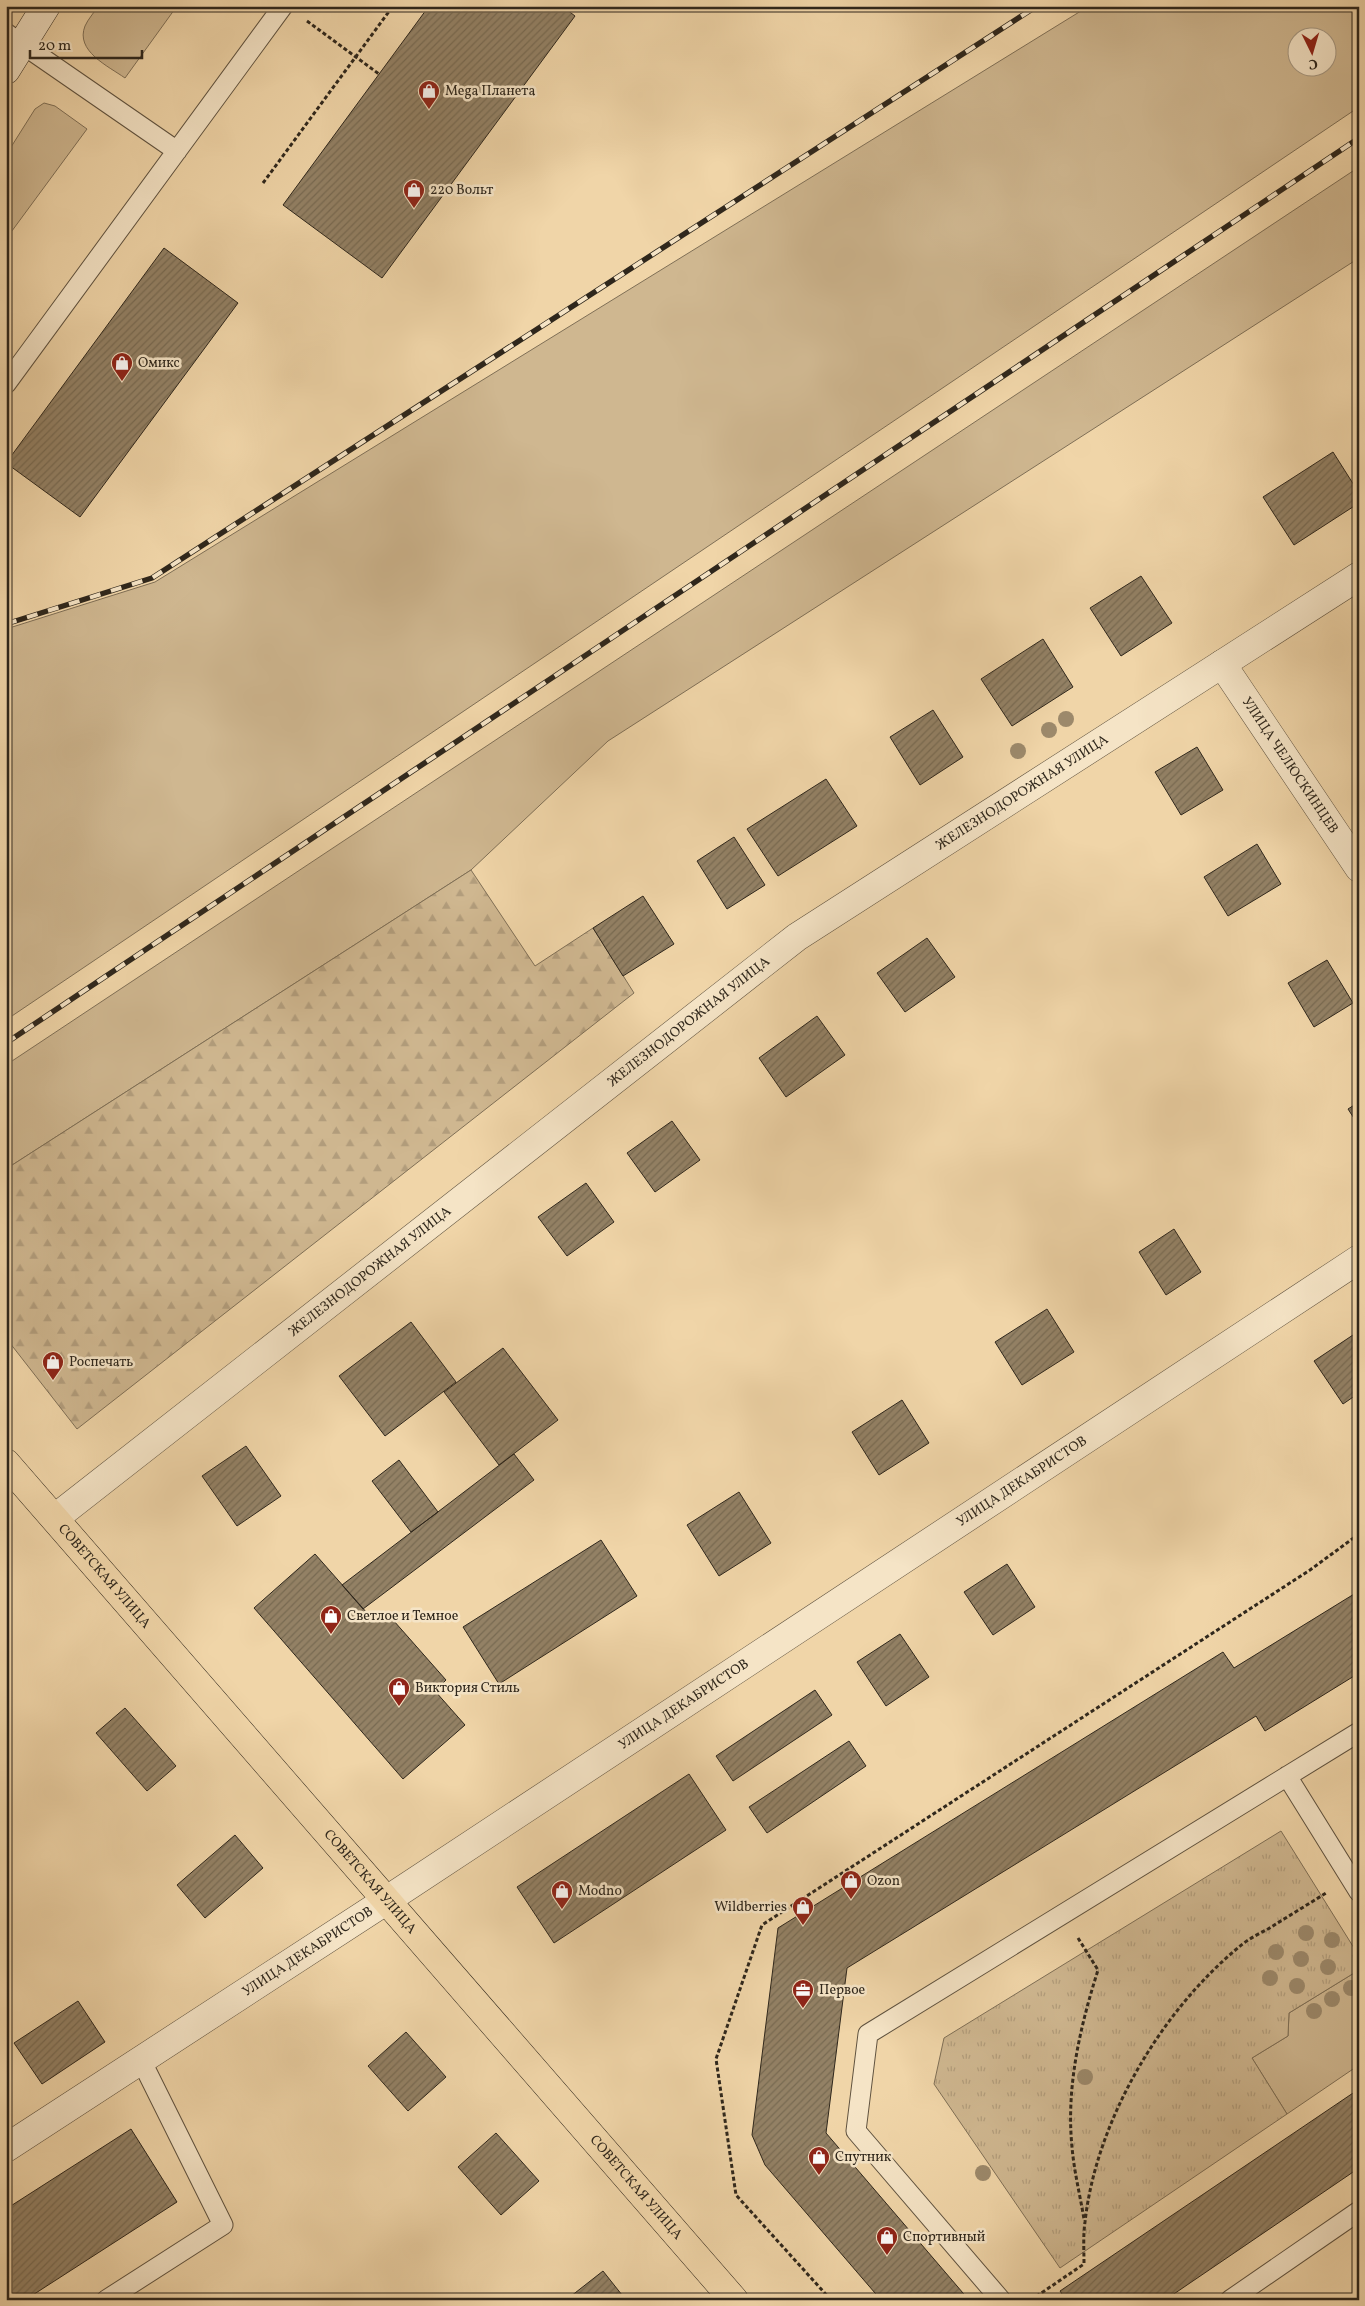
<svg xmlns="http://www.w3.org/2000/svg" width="1365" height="2306" font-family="Vollkorn,serif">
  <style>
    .grass { fill: #cfb790; stroke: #7f6f56; fill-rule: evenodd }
    .forest { fill: url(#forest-firs); stroke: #7f6f56 }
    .park { fill: url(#park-tufts); stroke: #7f6f56 }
    .building { fill: url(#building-hatch); stroke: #2f271c }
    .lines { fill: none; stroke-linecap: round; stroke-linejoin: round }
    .lane-casing { stroke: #5f523f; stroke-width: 21 }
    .street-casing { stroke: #5f523f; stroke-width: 29 }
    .secondary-casing { stroke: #2f271c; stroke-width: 29 }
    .primary-casing { stroke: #2f271c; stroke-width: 29 }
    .path { stroke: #2f271c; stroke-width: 3; stroke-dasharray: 4 2.5; stroke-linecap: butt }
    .lane { stroke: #f5e4c6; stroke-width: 19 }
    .street { stroke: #f5e4c6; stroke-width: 28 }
    .secondary { stroke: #f5e4c6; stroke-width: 28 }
    .primary { stroke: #f0d5a8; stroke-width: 28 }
    .rail-casing { stroke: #2f271c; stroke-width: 5.5 }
    .rail { stroke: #f5e4c6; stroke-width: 4; stroke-dasharray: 11; stroke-linecap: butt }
    .tree { fill: #9c896b }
    .labels { text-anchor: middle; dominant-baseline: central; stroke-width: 5; stroke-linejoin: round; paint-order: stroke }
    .poi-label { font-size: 14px; fill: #2f271c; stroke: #f5e4c6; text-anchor: start }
    .street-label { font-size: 14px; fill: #2f271c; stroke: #f5e4c6 }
  </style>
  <defs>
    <pattern id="forest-firs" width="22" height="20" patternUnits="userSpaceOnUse" patternTransform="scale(1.25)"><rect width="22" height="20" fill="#cfb790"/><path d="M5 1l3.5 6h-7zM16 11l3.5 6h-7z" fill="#b29d7c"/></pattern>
    <pattern id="park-tufts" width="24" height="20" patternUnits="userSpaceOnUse" patternTransform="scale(1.25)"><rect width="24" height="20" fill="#cfb790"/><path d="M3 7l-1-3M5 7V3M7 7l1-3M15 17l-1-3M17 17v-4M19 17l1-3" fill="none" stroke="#b29d7c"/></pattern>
    <pattern id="building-hatch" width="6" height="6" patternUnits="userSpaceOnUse" patternTransform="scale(1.25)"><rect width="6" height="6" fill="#938165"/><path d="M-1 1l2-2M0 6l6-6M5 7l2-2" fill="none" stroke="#786a52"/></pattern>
  </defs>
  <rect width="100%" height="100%" fill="#f0d5a8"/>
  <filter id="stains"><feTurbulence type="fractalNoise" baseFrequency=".004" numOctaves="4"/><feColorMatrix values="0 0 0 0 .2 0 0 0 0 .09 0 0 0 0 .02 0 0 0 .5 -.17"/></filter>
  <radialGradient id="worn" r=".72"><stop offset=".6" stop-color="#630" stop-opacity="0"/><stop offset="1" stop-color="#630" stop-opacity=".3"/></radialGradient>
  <path class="grass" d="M98 6H177L125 78C108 66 75 51 85 26 88 19 94 13 98 6Z
    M1089 6H1359V107L6 1020V629L155 582ZM1298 38H1328V68H1298Z
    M44 103 55 106 87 129 6 239V155L35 109Z
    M1359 167V258L608 741 471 870 6 1169V1065Z
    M1359 1970V2065L1287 2114 1252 2058 1288 2036 1289 2013Z"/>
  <path class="forest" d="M471 870 535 966 593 928 634 993 77 1429 6 1338V1169Z"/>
  <path class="park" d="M1281 1831 1359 1956V1970L1289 2013 1288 2036 1252 2058 1287 2114 1060 2268 934 2084 944 2038Z"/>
  <path class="building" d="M429 6H562L575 16 382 278 283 205Z
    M164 248 238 303 80 517 6 463Z
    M1333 452 1359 493V503L1294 545 1263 497Z
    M1141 576 1172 623 1121 656 1090 608Z
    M1043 639 1073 687 1012 726 981 679Z
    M933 710 963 757 920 785 890 737Z
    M1197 747 1223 790 1181 815 1155 772Z
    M826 779 857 826 778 876 747 829Z
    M734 837 765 885 727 909 697 861Z
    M1257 844 1281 884 1228 916 1204 877Z
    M643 896 674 944 623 976 593 928Z
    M927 938 955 977 905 1012 877 973Z
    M1327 960 1353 1003 1314 1027 1288 983Z
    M817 1016 845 1055 786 1097 759 1058Z
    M1359 1102V1126L1348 1109Z
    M672 1121 700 1160 655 1192 627 1153Z
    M586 1183 614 1222 567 1256 538 1217Z
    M1174 1229 1201 1272 1166 1295 1139 1252Z
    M1047 1309 1074 1352 1022 1385 995 1342Z
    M411 1322 456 1382 385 1436 339 1376Z
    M1359 1331V1393L1343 1404 1314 1361Z
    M503 1348 558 1420 499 1465 444 1392Z
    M902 1400 929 1443 879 1475 852 1432Z
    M246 1446 281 1496 237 1526 202 1476Z
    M514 1454 534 1480 363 1609 342 1585Z
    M399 1460 438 1512 411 1532 372 1481Z
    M739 1492 771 1543 719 1576 687 1525Z
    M601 1540 637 1596 499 1684 463 1627Z
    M315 1554 375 1622 386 1612 446 1680 435 1691 465 1725 403 1779 254 1608Z
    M1007 1564 1035 1607 993 1635 964 1592Z
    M1359 1591V1673L1265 1731 1256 1716 847 1968 826 2133 969 2300H881L765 2165 752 2135 778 1928 1223 1652 1234 1668Z
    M900 1634 929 1677 886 1706 857 1662Z
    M815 1690 832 1715 733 1781 716 1756Z
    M125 1708 176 1766 147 1791 96 1733Z
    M849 1741 866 1766 767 1833 749 1807Z
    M689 1774 726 1830 554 1943 517 1887Z
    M235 1835 263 1868 205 1918 177 1885Z
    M78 2001 105 2042 42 2084 14 2043Z
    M406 2032 446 2077 408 2111 368 2066Z
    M1359 2089V2168L1165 2300H1066L1060 2291Z
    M131 2129 177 2202 25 2300H6V2209Z
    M496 2133 539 2181 501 2215 458 2167Z
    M603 2271 626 2300H566Z"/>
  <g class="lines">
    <g class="lane-casing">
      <path id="lane" d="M6 33 177 151
        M6 384 283 6
        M1287 1776 1359 1892
        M106 2300 223 2225 141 2060
        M1001 2300 856 2131 868 2034 1359 1732
        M1230 2300 1359 2211"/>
    </g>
    <g class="street-casing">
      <g id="street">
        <path id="s1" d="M1222 664 1359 868"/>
        <path id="s2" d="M55 1518 797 937 1359 576"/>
        <path id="s3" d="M6 2148 387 1900 1359 1259"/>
      </g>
    </g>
    <g class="secondary-casing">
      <path id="secondary" d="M6 70 46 6"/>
    </g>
    <g class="primary-casing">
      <g id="primary">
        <path id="s4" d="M6 1463 734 2300"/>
      </g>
    </g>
    <path class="path" d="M307 21 379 74
      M263 183 393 6
      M1078 1938 1098 1970C1080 2027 1066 2087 1072 2147 1074 2171 1080 2195 1084 2219
      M831 2300 736 2195 716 2059 762 1925 1310 1570 1359 1534
      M1031 2300 1084 2264C1084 2250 1083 2236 1085 2222 1096 2121 1161 2011 1239 1947 1247 1940 1258 1934 1268 1929 1287 1917 1307 1905 1326 1893"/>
    <use href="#lane" class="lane"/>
    <use href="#street" class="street"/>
    <use href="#secondary" class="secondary"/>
    <use href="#primary" class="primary"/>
    <g class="rail-casing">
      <path id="rail" d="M6 624 152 578 1037 6
        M6 1043 1359 138"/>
    </g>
    <use href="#rail" class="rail"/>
  </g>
  <g class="tree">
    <circle cx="1066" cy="719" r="8"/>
    <circle cx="1049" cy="730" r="8"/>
    <circle cx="1018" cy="751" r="8"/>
    <circle cx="1306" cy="1933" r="8"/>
    <circle cx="1332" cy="1940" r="8"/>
    <circle cx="1276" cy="1952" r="8"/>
    <circle cx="1301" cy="1959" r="8"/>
    <circle cx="1328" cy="1967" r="8"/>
    <circle cx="1270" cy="1978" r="8"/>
    <circle cx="1297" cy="1986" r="8"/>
    <circle cx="1351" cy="1988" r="8"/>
    <circle cx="1332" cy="1999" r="8"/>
    <circle cx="1314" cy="2011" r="8"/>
    <circle cx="1085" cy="2077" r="8"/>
    <circle cx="983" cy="2173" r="8"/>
  </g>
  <defs>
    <g id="shop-pin" transform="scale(1.125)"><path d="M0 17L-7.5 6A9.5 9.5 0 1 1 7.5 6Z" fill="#8f2418" stroke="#f5e4c6"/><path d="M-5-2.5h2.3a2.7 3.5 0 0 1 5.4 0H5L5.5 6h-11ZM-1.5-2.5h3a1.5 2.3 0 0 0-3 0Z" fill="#fff"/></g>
    <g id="office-pin" transform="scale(1.125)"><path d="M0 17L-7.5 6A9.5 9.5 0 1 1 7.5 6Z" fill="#8f2418" stroke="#f5e4c6"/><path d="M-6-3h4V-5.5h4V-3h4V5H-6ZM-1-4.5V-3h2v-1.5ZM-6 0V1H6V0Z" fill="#fff"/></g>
  </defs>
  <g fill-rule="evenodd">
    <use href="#shop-pin" x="429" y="91"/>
    <use href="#shop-pin" x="414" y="190"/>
    <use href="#shop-pin" x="122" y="363"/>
    <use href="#shop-pin" x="53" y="1362"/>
    <use href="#shop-pin" x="331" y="1616"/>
    <use href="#shop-pin" x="399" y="1688"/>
    <use href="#shop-pin" x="851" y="1881"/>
    <use href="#shop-pin" x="562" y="1891"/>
    <use href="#shop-pin" x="803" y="1907"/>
    <use href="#office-pin" x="803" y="1990"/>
    <use href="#shop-pin" x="819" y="2157"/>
    <use href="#shop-pin" x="887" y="2237"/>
  </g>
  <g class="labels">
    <g class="poi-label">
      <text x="445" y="91">Mega Планета</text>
      <text x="430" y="190">220 Вольт</text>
      <text x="138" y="363">Омикс</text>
      <text x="69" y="1362">Роспечать</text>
      <text x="347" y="1616">Светлое и Темное</text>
      <text x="415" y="1688">Виктория Стиль</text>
      <text x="867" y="1881">Ozon</text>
      <text x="578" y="1891">Modno</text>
      <text x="787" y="1907" text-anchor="end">Wildberries</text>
      <text x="819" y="1990">Первое</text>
      <text x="835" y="2157">Спутник</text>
      <text x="903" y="2237">Спортивный</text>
    </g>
    <g class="street-label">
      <text stroke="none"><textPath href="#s1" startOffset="122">УЛИЦА ЧЕЛЮСКИНЦЕВ</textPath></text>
      <text stroke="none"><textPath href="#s2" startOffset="1210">ЖЕЛЕЗНОДОРОЖНАЯ УЛИЦА</textPath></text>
      <text stroke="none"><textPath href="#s2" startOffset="805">ЖЕЛЕЗНОДОРОЖНАЯ УЛИЦА</textPath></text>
      <text stroke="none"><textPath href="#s2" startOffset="400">ЖЕЛЕЗНОДОРОЖНАЯ УЛИЦА</textPath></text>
      <text stroke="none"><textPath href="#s3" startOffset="1215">УЛИЦА ДЕКАБРИСТОВ</textPath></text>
      <text stroke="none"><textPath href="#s4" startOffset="150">СОВЕТСКАЯ УЛИЦА</textPath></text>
      <text stroke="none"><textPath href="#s3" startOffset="810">УЛИЦА ДЕКАБРИСТОВ</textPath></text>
      <text stroke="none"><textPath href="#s4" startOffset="555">СОВЕТСКАЯ УЛИЦА</textPath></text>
      <text stroke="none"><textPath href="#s3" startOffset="360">УЛИЦА ДЕКАБРИСТОВ</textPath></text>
      <text stroke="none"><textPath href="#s4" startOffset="960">СОВЕТСКАЯ УЛИЦА</textPath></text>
    </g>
  </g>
  <rect width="1365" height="2306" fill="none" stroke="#f0d5a8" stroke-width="25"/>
  <rect x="8" y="8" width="1350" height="2291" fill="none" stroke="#2f271c" stroke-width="2.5"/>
  <rect x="12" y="12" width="1340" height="2281" fill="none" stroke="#2f271c"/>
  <g transform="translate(1312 52) rotate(175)"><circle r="24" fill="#f5e4c6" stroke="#a69882"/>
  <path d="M0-4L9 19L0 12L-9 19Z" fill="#8f2418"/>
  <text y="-8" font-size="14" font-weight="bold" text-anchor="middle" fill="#2f271c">С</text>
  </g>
  <path d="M30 50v8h112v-8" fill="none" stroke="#2f271c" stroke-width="2.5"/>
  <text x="38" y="50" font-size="15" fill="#2f271c" stroke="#f5e4c6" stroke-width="4" paint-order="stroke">20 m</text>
  <rect width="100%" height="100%" filter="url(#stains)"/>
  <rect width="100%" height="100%" fill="url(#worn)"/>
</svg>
